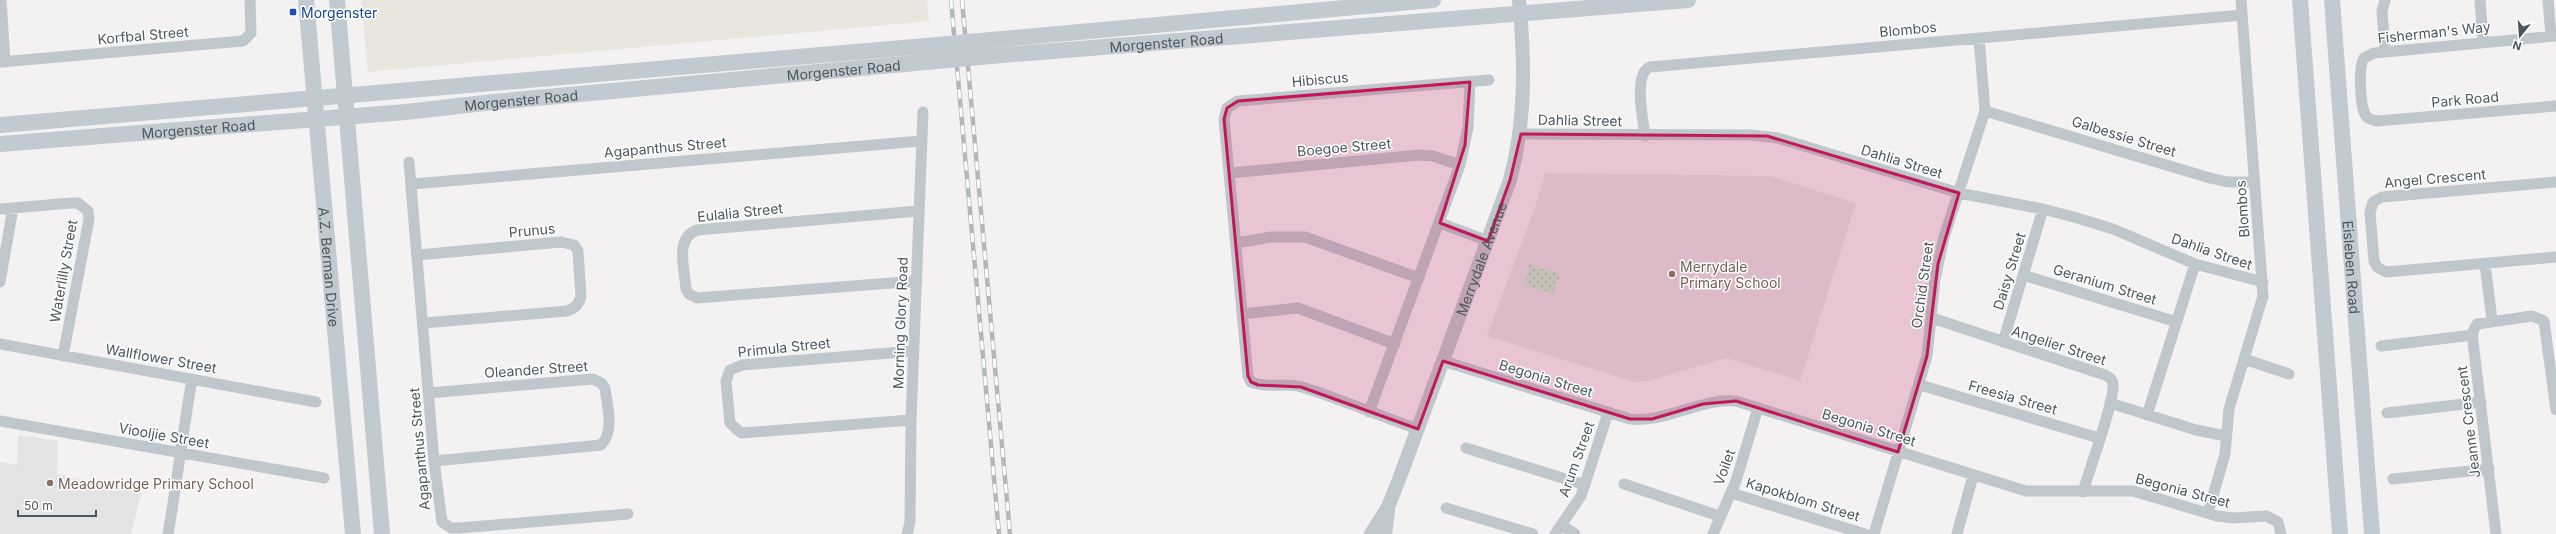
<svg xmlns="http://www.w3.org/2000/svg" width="2556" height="534" font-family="Inter,sans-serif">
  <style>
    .commercial { fill: #e9e5df }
    .education { fill: #e4e3e3 }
    .park { fill: url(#park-dots) }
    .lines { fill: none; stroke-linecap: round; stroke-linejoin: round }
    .minor { stroke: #bfc7cc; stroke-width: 11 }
    .tertiary { stroke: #bfc7cc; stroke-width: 14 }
    .secondary { stroke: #c0cad0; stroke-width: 16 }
    .rail-casing { stroke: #b4b7ba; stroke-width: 4.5 }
    .rail { stroke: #fff; stroke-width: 3; stroke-dasharray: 9; stroke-linecap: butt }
    .secondary-bridge { stroke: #c0cad0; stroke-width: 16 }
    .marked { fill: #c2185b; fill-opacity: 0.2; stroke: #c2185b; stroke-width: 3; stroke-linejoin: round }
    .transit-dot { fill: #1a4fb4; stroke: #fff; stroke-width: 1.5 }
    .education-dot { fill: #8d6e63; stroke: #fff; stroke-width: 1.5 }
    .labels { text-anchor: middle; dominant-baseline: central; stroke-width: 3; stroke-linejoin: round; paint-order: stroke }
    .transit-label { font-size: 14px; fill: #164399; stroke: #fff; text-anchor: start }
    .street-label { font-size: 14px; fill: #4b575c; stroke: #fff }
    .education-label { font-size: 14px; fill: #785e54; stroke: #fff; text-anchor: start }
  </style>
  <defs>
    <pattern id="park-dots" width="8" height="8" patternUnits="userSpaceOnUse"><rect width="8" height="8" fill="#c6ebcf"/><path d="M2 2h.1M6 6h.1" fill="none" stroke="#a3c1ab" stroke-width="1.8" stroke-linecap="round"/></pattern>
  </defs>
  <rect width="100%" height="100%" fill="#f3f1f2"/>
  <path class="commercial" d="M361 0H927L929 21 368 72Z"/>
  <path class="education" d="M1545 173 1770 176 1856 203 1800 381 1727 358 1647 381 1635 382 1487 336 1535 207Z
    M18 435 58 441 57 474 141 493 131 534H0V462L17 465Z"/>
  <path class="park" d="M1530 264 1560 274 1553 294 1524 285Z"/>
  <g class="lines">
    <path class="minor" d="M1 0 5 62
      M2385 0 2382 11 2385 51
      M2480 0 2483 42
      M2548 0 2551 36
      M2556 36 2374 53 2364 58C2358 67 2360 107 2366 116 2369 120 2373 120 2377 121L2556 106
      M0 62 243 41 251 33 250 0
      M1985 111 2210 178 2228 182H2255
      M1521 134 1751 135 1778 138 1959 193 2043 209 2077 218 2113 229 2195 264 2263 282
      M1645 136C1643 119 1633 74 1650 67L2242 15
      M409 162 434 461 442 522 451 528H459L628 514
      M1230 173 1419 155 1433 156 1460 165
      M2556 182 2382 197 2373 202 2370 213 2374 261 2377 267 2386 272 2556 257
      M412 184 921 141
      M0 209 71 203H78L88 211 89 219 63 356
      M1440 223 1488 241
      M1236 243 1271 237H1305L1419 278
      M418 255 561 242 574 245 578 251 581 296C579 305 575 308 567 311L424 323
      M2485 264 2492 320
      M2023 275 2177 322
      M917 281 697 298 689 294 686 289C685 270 674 238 697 230L918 211
      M0 282 13 208
      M1242 314 1298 308 1395 344
      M1932 318 2105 375C2109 377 2113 380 2113 384 2115 401 2089 470 2083 492
      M2003 342 2043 209
      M0 344 316 402
      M2381 346 2473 335
      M2244 359 2289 374
      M1443 361 1630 419C1667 423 1699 398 1736 401L2026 491H2133L2217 516 2233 518 2266 516 2278 522 2281 534
      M1920 385 2099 438
      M429 393 593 379 601 383 605 388C607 406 615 431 601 445L434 461
      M2110 403 2196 430 2226 436
      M1369 412 1460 165 1468 127 1470 82
      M2387 413 2481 402
      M2147 415 2195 264
      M911 420 741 433 730 423 726 381 730 370 742 365 914 351
      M0 421 324 478
      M1418 429C1379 416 1341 399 1302 387 1285 382 1267 389 1251 382L1248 376 1224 119 1227 108 1238 101 1489 80
      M1466 448 1585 485
      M2393 479 2489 469
      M1624 484 1719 516
      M1731 493 1865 534
      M1446 508 1533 534
      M2208 513 2225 454 2229 409 2263 296 2241 0
      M1561 525 1575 534
      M168 534C177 482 183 431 192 379
      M907 534 910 522 911 420 923 112
      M1555 534 1581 496 1608 413
      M1713 534 1736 481 1758 408
      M1874 534 1927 356 1935 279 1944 237 1985 111 1979 38
      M1957 534 1973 476
      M2496 534 2472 333 2477 324 2532 316 2544 321 2556 410"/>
    <g class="tertiary">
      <path id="s1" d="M1371 534 1388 507 1398 482 1510 180C1526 121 1525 61 1519 0"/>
      <path d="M1385 534 1388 511"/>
    </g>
    <g class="secondary">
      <path id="s2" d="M306 0 353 534"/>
      <path d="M337 0 382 534"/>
      <path d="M2300 0 2340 534"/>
      <path id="s3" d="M2332 0 2372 534"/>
      <path d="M991 40 1433 0"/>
      <path id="s4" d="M991 56 1688 0"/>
      <path d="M0 125 926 46"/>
      <path id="s5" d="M0 144 406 112 493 102 926 62"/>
    </g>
    <g class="rail-casing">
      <path id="rail" d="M951 0 999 534
        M962 0 1010 534"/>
    </g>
    <use href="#rail" class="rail"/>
    <path class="secondary-bridge" d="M926 46 991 40
      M926 62 991 56"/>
  </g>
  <path class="marked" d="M1470 82 1465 145 1440 223 1488 241 1510 180 1521 134 1767 136 1959 193 1938 264 1927 356 1898 452 1736 401 1703 404 1652 419H1630L1443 361 1418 429 1301 387 1258 385 1251 382 1248 376 1224 119 1227 108 1238 101Z"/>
  <rect class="transit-dot" x="289" y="8" width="8" height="8" rx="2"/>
  <g class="education-dot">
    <circle cx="1672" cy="274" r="4"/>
    <circle cx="50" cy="483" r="4"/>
  </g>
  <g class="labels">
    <g class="transit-label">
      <text x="301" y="12">Morgenster</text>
    </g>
    <g class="street-label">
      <text transform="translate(1908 29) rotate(-5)">Blombos</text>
      <text transform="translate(2434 32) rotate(-6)">Fisherman's Way</text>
      <text transform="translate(143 35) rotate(-5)">Korfbal Street</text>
      <text stroke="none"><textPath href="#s4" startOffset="176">Morgenster Road</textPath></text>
      <text stroke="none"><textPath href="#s5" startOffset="847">Morgenster Road</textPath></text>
      <text transform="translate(1320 79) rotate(-5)">Hibiscus</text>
      <text stroke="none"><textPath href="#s5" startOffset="523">Morgenster Road</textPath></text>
      <text transform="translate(2465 99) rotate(-5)">Park Road</text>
      <text transform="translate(1580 120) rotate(1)">Dahlia Street</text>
      <text stroke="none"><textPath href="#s5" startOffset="199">Morgenster Road</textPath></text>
      <text transform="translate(2124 136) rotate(17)">Galbessie Street</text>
      <text transform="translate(665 147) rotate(-5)">Agapanthus Street</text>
      <text transform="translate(1344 147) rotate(-5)">Boegoe Street</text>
      <text transform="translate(1902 161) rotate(17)">Dahlia Street</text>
      <text transform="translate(2435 178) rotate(-5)">Angel Crescent</text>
      <text transform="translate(2242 209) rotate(-94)">Blombos</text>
      <text transform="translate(740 212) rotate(-6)">Eulalia Street</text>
      <text transform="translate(532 230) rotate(-5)">Prunus</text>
      <text transform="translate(2212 251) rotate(19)">Dahlia Street</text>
      <text stroke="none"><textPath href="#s1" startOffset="297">Merrydale Avenue</textPath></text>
      <text stroke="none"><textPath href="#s2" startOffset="268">A.Z. Berman Drive</textPath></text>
      <text stroke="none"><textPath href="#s3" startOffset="268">Eisleben Road</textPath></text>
      <text transform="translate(63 271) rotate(-80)">Waterlilly Street</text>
      <text transform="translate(2009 271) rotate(-73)">Daisy Street</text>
      <text transform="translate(2105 284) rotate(17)">Geranium Street</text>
      <text transform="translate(1922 285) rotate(-82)">Orchid Street</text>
      <text transform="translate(900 323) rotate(-88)">Morning Glory Road</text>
      <text transform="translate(2059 345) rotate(18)">Angelier Street</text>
      <text transform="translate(784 347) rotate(-6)">Primula Street</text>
      <text transform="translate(161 358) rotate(10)">Wallflower Street</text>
      <text transform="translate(536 369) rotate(-4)">Oleander Street</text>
      <text transform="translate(1546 378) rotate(17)">Begonia Street</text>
      <text transform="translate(2013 397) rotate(16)">Freesia Street</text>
      <text transform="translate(2468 422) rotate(-97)">Jeanne Crescent</text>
      <text transform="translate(1869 427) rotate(17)">Begonia Street</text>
      <text transform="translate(164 435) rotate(10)">Viooljie Street</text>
      <text transform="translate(419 449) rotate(-95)">Agapanthus Street</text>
      <text transform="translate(1576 459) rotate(-70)">Arum Street</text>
      <text transform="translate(1724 467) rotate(-70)">Voilet</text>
      <text transform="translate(2183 490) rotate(15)">Begonia Street</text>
      <text transform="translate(1803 499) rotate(17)">Kapokblom Street</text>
    </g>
    <g class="education-label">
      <text x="1680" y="266">Merrydale<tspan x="1680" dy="16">Primary School</tspan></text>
      <text x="58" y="483">Meadowridge Primary School</text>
    </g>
  </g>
  <g transform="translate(2520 36) rotate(197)" stroke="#ffffff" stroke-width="3" paint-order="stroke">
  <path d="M0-3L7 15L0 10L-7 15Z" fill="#4b575c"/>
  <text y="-6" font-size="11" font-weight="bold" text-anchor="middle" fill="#4b575c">N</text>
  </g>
  <path d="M18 510v6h78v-6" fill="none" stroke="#4b575c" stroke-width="2"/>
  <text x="24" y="510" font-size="12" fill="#4b575c" stroke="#ffffff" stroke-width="3" paint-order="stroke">50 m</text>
</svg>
